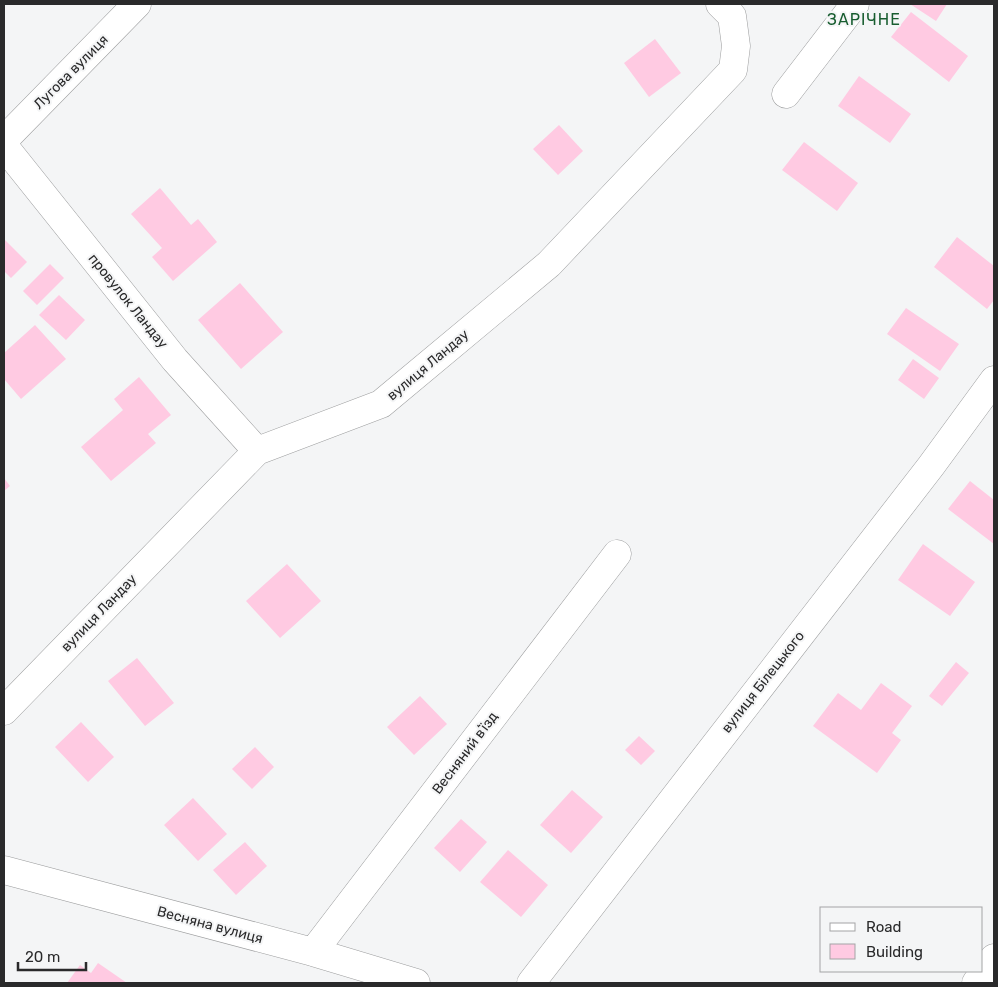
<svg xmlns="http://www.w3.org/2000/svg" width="998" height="987" font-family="Rubik,sans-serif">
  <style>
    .building { fill: #ffcae2 }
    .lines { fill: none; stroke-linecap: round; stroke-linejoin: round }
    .minor-casing { stroke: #9d9e9f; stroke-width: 29 }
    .minor { stroke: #fff; stroke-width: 28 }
    .labels { text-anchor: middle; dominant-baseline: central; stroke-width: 4; stroke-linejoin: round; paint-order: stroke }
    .street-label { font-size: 14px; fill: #2a2a2b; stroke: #f4f5f6 }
    .quarter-label { font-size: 16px; letter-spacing: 1px; fill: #185d30; stroke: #f4f5f6 }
  </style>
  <rect width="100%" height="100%" fill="#f4f5f6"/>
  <path class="building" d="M910 4H947L936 21Z
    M911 12 968 56 949 82 891 37Z
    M655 39 681 73 649 97 624 63Z
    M859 76 911 114 890 143 838 106Z
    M559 125 583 151 558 175 533 149Z
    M804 142 858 183 837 211 782 170Z
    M160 188 191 225 198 219 217 242 173 281 152 257 162 248 131 214Z
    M957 237 994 266V300L987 309 934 267Z
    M4 239 27 262 11 278 4 271Z
    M50 264 64 278 37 305 23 291Z
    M240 283 283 332 241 369 198 320Z
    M59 295 85 320 66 340 39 315Z
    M906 308 959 344 940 371 887 334Z
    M35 325 66 359 21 399 4 379V353Z
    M913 359 939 378 924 399 898 380Z
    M139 377 171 415 148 434 156 443 111 481 81 447 123 410 114 399Z
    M4 478 10 486 4 491Z
    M970 481 994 500V544L948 509Z
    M923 544 975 582 950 616 898 580Z
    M287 564 321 601 280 638 246 601Z
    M137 658 174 703 145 726 108 681Z
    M956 662 969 673 942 706 929 696Z
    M881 683 912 706 892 733 901 740 877 773 813 726 838 693 861 710Z
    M420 696 447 724 414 755 387 727Z
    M81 722 114 757 88 782 55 747Z
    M639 736 655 751 641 765 625 750Z
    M255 747 274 767 252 789 232 769Z
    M572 790 603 817 571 853 540 825Z
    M193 798 227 834 198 861 164 825Z
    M461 819 487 842 460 872 434 848Z
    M245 842 267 866 236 895 213 870Z
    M508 850 548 885 521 917 480 882Z
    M98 963 127 983H67L80 965 91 973Z"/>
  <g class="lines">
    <g class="minor-casing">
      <path id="minor" d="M786 94 855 4
        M4 140 137 4
        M4 146 175 360 257 451
        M4 711 257 451 381 404 549 264 733 70 736 46 732 16 720 4
        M4 870 313 952 416 983
        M313 952 617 554
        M531 983 931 466 994 380
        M976 983 994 958"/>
    </g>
    <use href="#minor" class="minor"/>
  </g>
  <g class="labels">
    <g class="street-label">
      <text transform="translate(71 72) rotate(-45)">Лугова вулиця</text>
      <text transform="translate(128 301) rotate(51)">провулок Ландау</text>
      <text transform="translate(428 365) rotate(-40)">вулиця Ландау</text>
      <text transform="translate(99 613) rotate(-46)">вулиця Ландау</text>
      <text transform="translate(763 682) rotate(-52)">вулиця Білецького</text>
      <text transform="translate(465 753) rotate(-53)">Весняний вʼїзд</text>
      <text transform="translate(210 925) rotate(15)">Весняна вулиця</text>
    </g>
    <g class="quarter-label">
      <text x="864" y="19">ЗАРІЧНЕ</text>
    </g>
  </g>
  <rect width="998" height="987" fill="none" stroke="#2a2a2b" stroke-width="10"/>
  <rect x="820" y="907" width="162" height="65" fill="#f4f5f6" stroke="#a3a4a5"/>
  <rect x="830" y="923" width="25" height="8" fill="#ffffff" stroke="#a3a4a5"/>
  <text x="866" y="932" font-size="15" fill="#2a2a2b">Road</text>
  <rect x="830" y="944" width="25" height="15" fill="#ffcae2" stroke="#a3a4a5"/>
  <text x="866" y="957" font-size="15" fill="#2a2a2b">Building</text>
  <path d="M18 962v8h68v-8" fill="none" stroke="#2a2a2b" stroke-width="2.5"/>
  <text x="25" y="962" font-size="15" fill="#2a2a2b" stroke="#f4f5f6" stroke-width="4" paint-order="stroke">20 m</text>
</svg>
